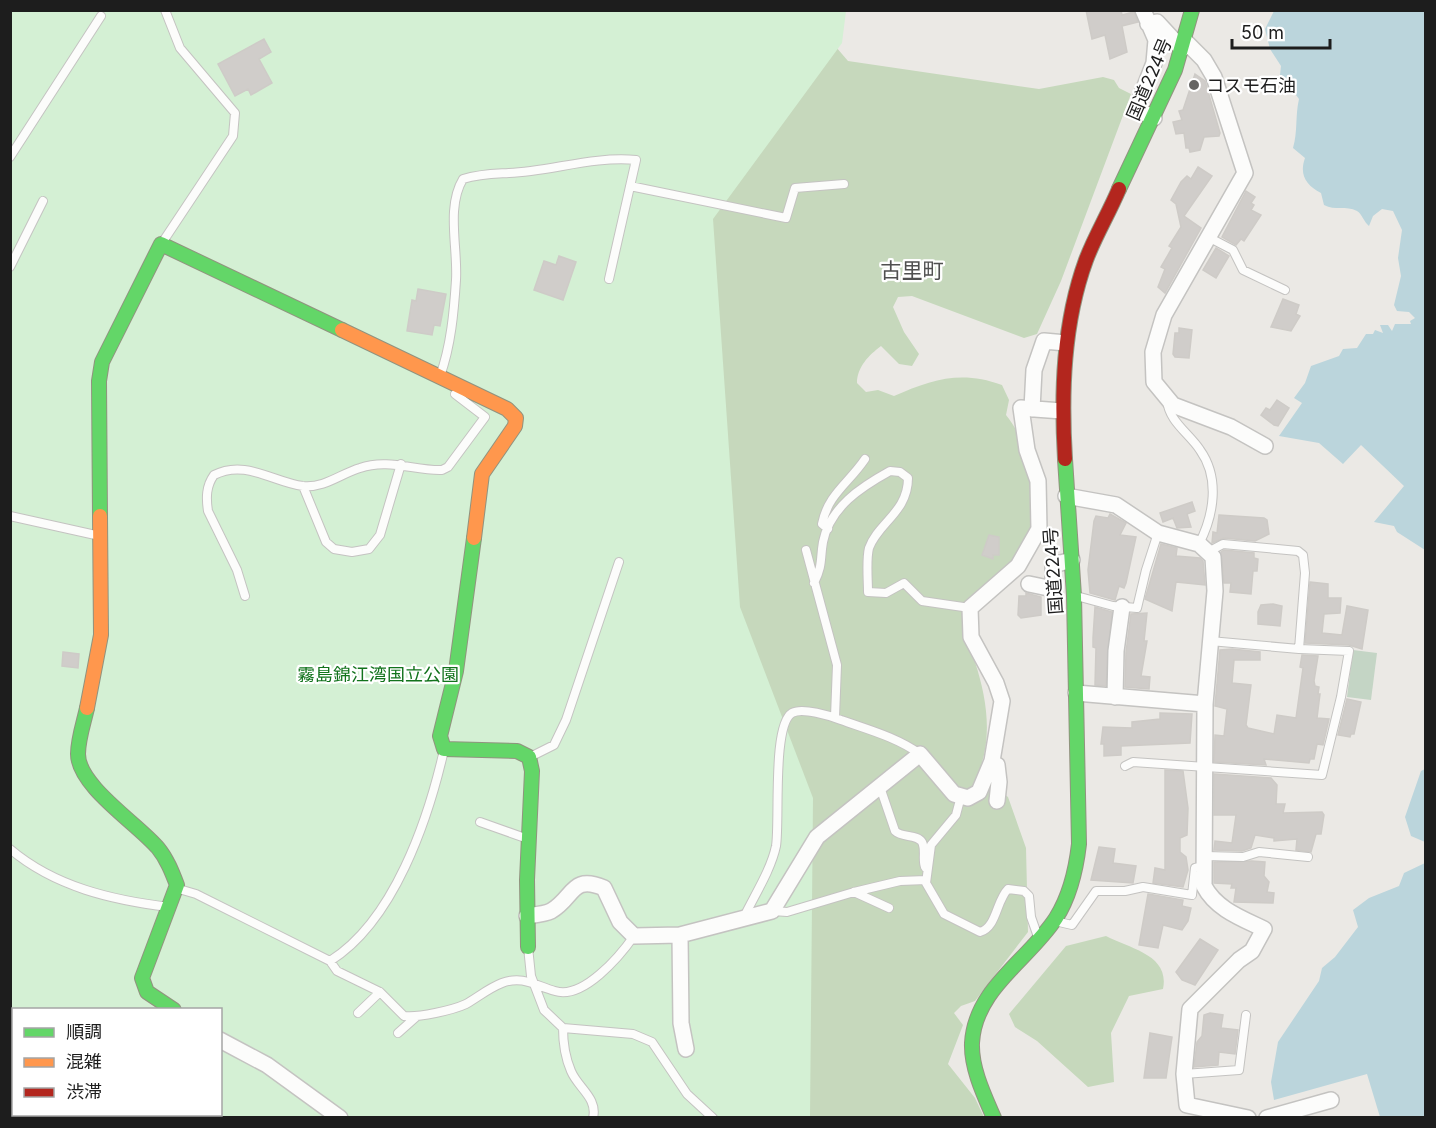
<svg xmlns="http://www.w3.org/2000/svg" width="1436" height="1128" font-family="Inter,'Noto Sans JP',sans-serif">
  <style>
    .forest { fill: #c6d8bc; fill-rule: evenodd }
    .cemetery { fill: #c4d5c5 }
    .park { fill: #d4f0d4; fill-rule: evenodd }
    .water { fill: #bbd5dc }
    .building { fill: #d0cdca; stroke: #cecbc7; stroke-width: 1.5 }
    .lines { fill: none; stroke-linecap: round; stroke-linejoin: round }
    .lane-casing { stroke: #c4c3c1; stroke-width: 10 }
    .street-casing { stroke: #c4c3c1; stroke-width: 18 }
    .fast-casing { stroke: #91937f; stroke-width: 16 }
    .slow-casing { stroke: #91937f; stroke-width: 16 }
    .jam-casing { stroke: #91937f; stroke-width: 16 }
    .lane { stroke: #fcfcfb; stroke-width: 8 }
    .street { stroke: #fcfcfb; stroke-width: 15 }
    .fast { stroke: #63d668; stroke-width: 14 }
    .slow { stroke: #ff974d; stroke-width: 14 }
    .jam { stroke: #b3261e; stroke-width: 14 }
    .poi-dot { fill: #656463; stroke: #fff; stroke-width: 2 }
    .labels { text-anchor: middle; dominant-baseline: central; stroke-width: 4.5; stroke-linejoin: round; paint-order: stroke }
    .street-label { font-size: 18px; fill: #1d1d1d; stroke: #fff }
    .poi-label { font-size: 18px; fill: #1d1d1d; stroke: #fff; text-anchor: start }
    .park-label { font-size: 18px; fill: #12731c; stroke: #fff }
    .quarter-label { font-size: 21px; fill: #505050; stroke: #fff }
  </style>
  <rect width="100%" height="100%" fill="#ebe9e5"/>
  <path class="forest" d="M824 33 848 61 1039 89 1103 77 1114 80 1119 88 1131 94 1061 281 1037 334 1024 338 912 296 898 297 893 307 904 332 919 354 912 366 899 364 881 346C869 355 857 367 857 383L866 392 878 390 894 396C932 379 962 370 1002 385L1009 400 1006 415C1033 448 1045 515 1022 553 1011 572 983 581 973 600 968 609 968 627 967 636 966 645 972 654 975 662 987 699 993 738 978 774L1008 797 1026 848 1028 932 975 1001 961 1006 954 1013 963 1025 948 1064 975 1098 984 1117 11 1118V279ZM14 1010H220V1114H14Z
    M1106 936C1131 949 1170 955 1163 989L1129 996 1111 1033 1114 1082 1088 1087 1037 1041 1015 1027 1009 1014 1066 946Z"/>
  <path class="cemetery" d="M1353 650 1377 653 1371 700 1347 697Z"/>
  <path class="park" d="M10 11H846L842 43 713 219 740 607 813 798 810 1117H11ZM14 1010H220V1114H14Z"/>
  <path class="water" d="M1274 11H1425V550L1397 532 1394 526 1374 522 1404 486 1361 445 1343 464 1319 443 1279 436 1302 403 1294 398 1305 383 1311 366 1339 356 1343 349 1357 348 1366 334H1373L1375 330 1383 333 1380 325H1388L1392 331 1395 324H1411L1410 321 1415 318 1409 312 1397 311 1394 305 1401 276 1398 258 1402 230 1393 211 1382 209 1373 216 1369 226C1364 222 1362 214 1357 211 1346 205 1335 211 1324 205L1321 193C1306 185 1299 175 1305 158L1293 148C1298 131 1295 116 1299 99L1293 91 1279 84 1281 66 1270 49 1265 29Z
    M1425 769V842L1411 836 1405 817 1421 771Z
    M1425 863V1117H1380L1367 1074 1274 1100 1271 1082 1278 1042 1319 981 1322 968 1335 957 1358 927 1353 910 1369 898 1399 886 1404 873Z"/>
  <path class="building" d="M1086 10H1121L1122 15 1134 12 1138 22 1122 26 1127 52 1110 59 1105 35 1092 39Z
    M264 39 271 52 259 59 272 83 251 95 248 89 235 96 218 64Z
    M1195 74 1205 81 1220 133 1219 136 1204 137 1200 150 1190 152 1189 148H1186L1184 133 1176 134 1173 122 1182 120 1179 111 1183 110Z
    M1198 167 1212 176 1184 216 1201 228 1165 293 1158 287 1165 269 1161 267 1172 248 1169 246 1181 227 1176 204 1171 200 1181 182 1187 176 1191 179Z
    M1246 191 1255 197 1251 203 1254 205 1251 210 1261 215 1244 241 1241 239 1236 245 1222 237Z
    M1216 248 1229 256 1216 278 1203 270Z
    M559 256 576 262 563 300 534 290 544 261 556 265Z
    M418 289 446 294 440 326 434 325 432 335 407 331 412 300 416 301Z
    M1283 299 1299 305 1296 314 1300 316 1291 331 1271 327Z
    M1179 328 1192 330 1189 358 1175 357 1173 354 1175 333H1179Z
    M1277 400 1289 408 1278 426 1274 425 1261 415 1266 408 1270 410Z
    M1192 502 1195 511 1187 514 1191 527 1177 528 1173 518 1163 522 1160 513Z
    M1110 514 1126 523 1120 535 1136 537 1126 583 1124 588 1119 586 1115 600 1090 593 1088 570 1094 521 1096 516 1108 518Z
    M1219 515 1264 518 1267 520 1269 534 1255 541 1224 538 1212 543 1213 532 1217 533Z
    M989 535 999 537V555H993V559L982 555Z
    M1161 544 1177 548 1176 556 1200 558 1203 561 1205 585 1176 582 1172 611 1145 599Z
    M1224 550 1254 553V558L1258 559 1257 571H1253L1251 594 1230 592 1231 583H1224L1221 552Z
    M1310 582 1328 584V598H1341L1340 613 1324 614 1322 633 1342 635 1347 606 1368 610 1362 649 1349 645 1305 643Z
    M1026 593 1041 597V615L1021 618 1018 615 1019 596H1026Z
    M1273 604 1282 606 1280 626 1258 624V612L1261 605Z
    M1095 607 1112 612 1106 686 1095 685 1096 648 1093 647V638Z
    M1147 613 1144 641H1147L1141 676 1150 677 1149 689 1125 687 1126 652 1131 614Z
    M1232 649 1260 652V660H1234L1232 683 1251 685 1246 725 1248 728 1274 734 1277 715 1296 718 1303 668 1300 667 1302 655 1318 656 1314 681 1315 686 1319 687 1318 694H1320L1317 718 1329 719 1323 745 1317 744 1314 759H1310L1309 763 1264 759 1266 765 1214 762 1215 735 1224 736 1227 709 1215 706 1220 650Z
    M63 652 79 654 78 668 62 666Z
    M1347 699 1361 702 1354 734H1351L1350 737 1338 735Z
    M1160 713 1192 714 1190 743 1121 746V755L1104 756V744H1101L1103 727 1132 728V722L1160 719Z
    M1165 770 1183 771 1188 808 1187 835 1180 838V852L1186 857 1188 870 1183 887 1153 883 1155 868 1165 870Z
    M1214 774 1271 778 1277 785 1276 804H1285L1283 813 1322 812 1324 815 1321 834H1316L1311 852 1296 850 1297 839 1274 841V838L1255 835 1251 848 1242 851 1214 850 1215 841 1232 843 1236 815H1214Z
    M1099 847 1115 849 1113 863 1136 866 1133 883 1091 880Z
    M1252 861 1265 862 1264 876 1269 882 1267 892 1274 893 1273 903 1234 902 1236 888H1231L1232 884 1214 883V862Z
    M1148 894 1183 900 1182 906 1191 908 1188 921 1182 930 1163 925 1158 948 1139 945Z
    M1200 939 1218 950 1195 985 1182 980 1176 972Z
    M1210 1013 1223 1015 1221 1028 1238 1030 1235 1054 1219 1052 1218 1065 1194 1067 1197 1042 1202 1036 1204 1015Z
    M1150 1033 1172 1037 1166 1078H1144Z"/>
  <g class="lines">
    <g class="lane-casing">
      <path id="lane" d="M10 157 101 16
        M630 186 786 218 795 188 844 184
        M1208 237 1233 250 1243 270 1285 290
        M162 243 233 136 235 113 180 48 165 10
        M10 267 43 201
        M440 376C451 346 454 311 456 280 458 248 446 207 463 179 480 174 492 174 509 173 552 171 593 156 636 160L609 279
        M1167 400C1169 422 1189 433 1200 450 1220 478 1214 515 1199 544
        M303 486 326 542 334 549 352 552 369 549 380 535 401 464
        M10 516 100 536
        M828 529 822 524C828 494 849 483 865 459
        M806 550 837 665 835 717
        M1208 552 1223 544 1298 551 1303 555 1305 573 1299 649 1210 641
        M814 583C823 565 820 559 823 542 830 507 861 487 890 471L900 472 908 478C908 512 878 523 869 548 866 560 868 579 868 592L886 593 904 583 922 601 970 608
        M245 596 237 570 208 511C206 498 206 486 214 475 245 459 273 482 303 486 325 488 340 474 360 468 388 458 415 471 442 470L448 467 485 417 455 394
        M1080 597 1113 606 1137 608 1146 570 1158 533
        M530 757 554 745 566 720 619 562
        M1125 766 1133 762 1322 775 1341 697 1349 651 1299 649
        M880 787 895 831C902 838 917 834 922 842 926 850 922 859 925 867
        M961 796 956 815 931 845 926 883 944 914 980 932C997 927 996 901 1008 889L1024 891 1029 896 1031 917 1037 934
        M480 822 528 839
        M10 849C55 887 112 900 169 907
        M1206 856 1243 857 1259 852 1308 857
        M179 889 196 894 330 961C394 921 428 820 444 750
        M854 892 889 908
        M773 911 787 912 854 892 900 881 926 880
        M744 917C754 896 771 870 776 846 780 822 772 725 792 713 802 707 831 716 841 720 869 730 896 737 920 754
        M1059 922 1072 925 1096 891H1125L1143 887 1192 895 1195 868 1204 866
        M528 947 531 976 544 1010 563 1028 633 1034 652 1042 687 1094 713 1118
        M330 961 337 971 380 992 404 1016C418 1018 453 1010 466 1004 478 997 489 988 502 983 523 975 536 986 555 991 583 1000 620 956 634 936
        M358 1013 380 992
        M563 1028C563 1043 565 1057 571 1071 578 1088 598 1098 593 1118
        M398 1033 416 1017
        M1184 1074 1239 1070 1246 1015
        M160 1114 162 1118"/>
    </g>
    <g class="street-casing">
      <path id="street" d="M1143 10 1156 40 1154 63 1136 109 1154 118
        M1148 24 1157 22 1182 49
        M1185 41 1204 60 1214 77 1245 173 1164 315 1153 352 1154 382 1173 405 1231 427 1265 446
        M1032 409 1034 370 1044 341 1066 343
        M1066 496 1116 505 1158 533 1199 544 1213 557 1215 591 1205 704 1204 886C1216 909 1241 918 1264 929L1252 951 1239 960 1190 1009 1184 1074 1187 1105 1248 1118
        M1029 584 1053 589V565L1072 560
        M1076 693 1205 704
        M1115 697 1116 651 1122 607
        M991 763 997 765 999 782 997 801
        M527 916C534 915 545 914 551 911 574 898 571 874 604 888L620 922 634 936 680 935 772 911 817 837 920 754 954 794 968 798 979 792 992 761 1002 701 996 683 971 637 970 608 1018 566 1039 529 1038 481 1027 450 1021 408 1062 411
        M680 935 681 1023 686 1049
        M220 1040 267 1065 340 1118
        M1267 1118 1331 1100"/>
    </g>
    <g class="fast-casing">
      <path id="fast" d="M1119 189 1175 70 1192 10
        M100 516 99 381 102 362 161 244 342 330
        M474 538 456 671 440 736 444 749 517 751 529 757 532 771 527 880 528 947
        M87 708C84 722 78 739 78 754 78 786 138 824 158 848 167 859 172 872 177 885L142 978 147 992 174 1010
        M994 1118C984 1095 971 1068 972 1043 975 988 1029 960 1056 918 1070 896 1076 870 1079 844L1074 596 1065 459"/>
    </g>
    <g class="slow-casing">
      <path id="slow" d="M342 330 507 409 516 418 515 426 482 474 474 538
        M87 708 101 635 100 516"/>
    </g>
    <g class="jam-casing">
      <path id="jam" d="M1065 459C1061 393 1063 323 1086 260 1095 236 1109 213 1119 189"/>
    </g>
    <use href="#lane" class="lane"/>
    <use href="#street" class="street"/>
    <use href="#fast" class="fast"/>
    <use href="#slow" class="slow"/>
    <use href="#jam" class="jam"/>
  </g>
  <circle class="poi-dot" cx="1194" cy="85" r="6"/>
  <g class="labels">
    <g class="street-label">
      <text transform="translate(1149 79) rotate(-67)">国道224号</text>
      <text transform="translate(1053 571) rotate(-94)">国道224号</text>
    </g>
    <g class="poi-label">
      <text x="1206" y="85">コスモ石油</text>
    </g>
    <g class="park-label">
      <text x="378" y="674">霧島錦江湾国立公園</text>
    </g>
    <g class="quarter-label">
      <text x="912" y="270">古里町</text>
    </g>
  </g>
  <rect width="1436" height="1128" fill="none" stroke="#1d1d1d" stroke-width="24"/>
  <rect x="12" y="1008" width="210" height="108" fill="#ffffff" stroke="#a5a5a5" stroke-width="1.5"/>
  <rect x="24" y="1028" width="30" height="9" fill="#63d668" stroke="#a5a5a5" stroke-width="1.5"/>
  <text x="66" y="1038" font-size="18" fill="#1d1d1d">順調</text>
  <rect x="24" y="1058" width="30" height="9" fill="#ff974d" stroke="#a5a5a5" stroke-width="1.5"/>
  <text x="66" y="1068" font-size="18" fill="#1d1d1d">混雑</text>
  <rect x="24" y="1088" width="30" height="9" fill="#b3261e" stroke="#a5a5a5" stroke-width="1.5"/>
  <text x="66" y="1098" font-size="18" fill="#1d1d1d">渋滞</text>
  <path d="M1232 39v9h98v-9" fill="none" stroke="#1d1d1d" stroke-width="3"/>
  <text x="1241" y="39" font-size="18" fill="#1d1d1d" stroke="#ffffff" stroke-width="4.5" paint-order="stroke">50 m</text>
</svg>
